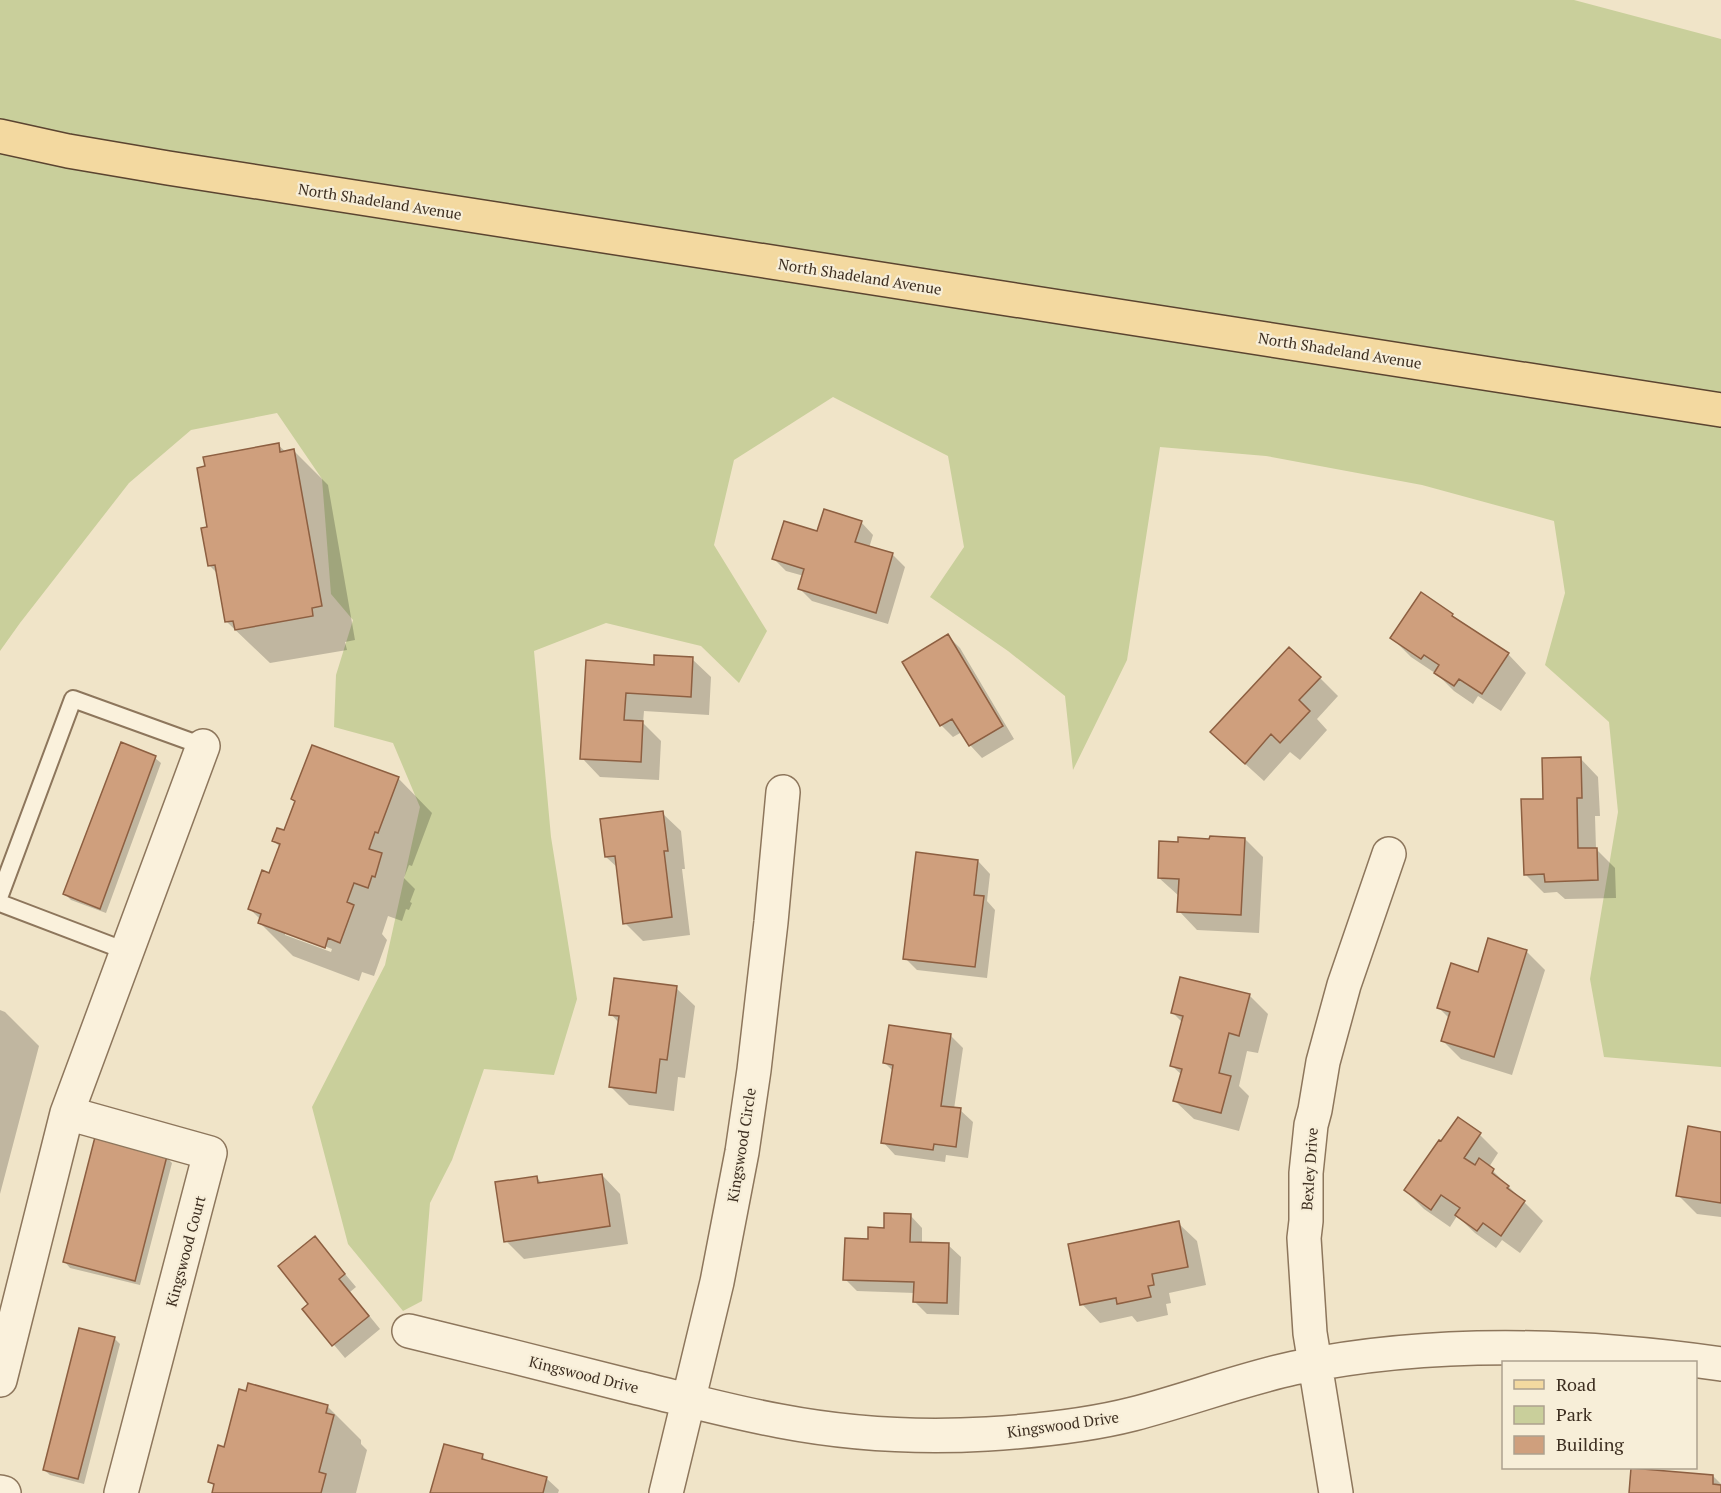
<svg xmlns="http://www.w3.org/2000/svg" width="1721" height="1493" font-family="'PT Serif',serif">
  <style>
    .green { fill: #c9cf9b }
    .shadow { fill: #0003; fill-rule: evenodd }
    .building { fill: #cf9f7d; stroke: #8d5f41; stroke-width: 1.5 }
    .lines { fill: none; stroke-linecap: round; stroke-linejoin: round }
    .service-casing { stroke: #8d765c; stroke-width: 20 }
    .minor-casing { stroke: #8d765c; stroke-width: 36 }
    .primary-casing { stroke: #5b4430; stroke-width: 36 }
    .service { stroke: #faf1dc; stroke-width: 16 }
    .minor { stroke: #faf1dc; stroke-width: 33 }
    .primary { stroke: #f3d9a0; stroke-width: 33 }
    .labels { text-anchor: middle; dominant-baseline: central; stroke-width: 4.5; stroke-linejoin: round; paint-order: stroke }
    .street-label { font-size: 15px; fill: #3d2e20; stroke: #f7eed8 }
  </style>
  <rect width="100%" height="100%" fill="#f0e4c8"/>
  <path class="green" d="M0 0H1574L1721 39V1067L1604 1057 1590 979 1618 812 1609 722 1545 665 1565 593 1554 521 1422 485 1266 456 1160 447 1127 660 1073 770 1065 696 1008 651 930 597 964 547 948 456 833 397 734 460 714 545 767 631 739 683 701 646 606 623 534 651 551 837 577 999 554 1075 484 1069 452 1160 430 1203 422 1301 403 1311 348 1244 312 1107 385 965 420 807 393 743 334 727 336 675 353 620 331 594 322 479 277 413 191 430 129 483 20 623 0 651Z"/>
  <path class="shadow" d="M278 445 286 452 294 451 328 485 355 640 345 642 347 650 270 663 227 622 219 575 209 565V529Z
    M861 522 873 535 869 548 893 555 905 567 888 624 812 601 800 589 804 576 786 571 774 559 818 532Z
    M1452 615 1460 623 1508 654 1526 673 1501 711 1478 696 1473 704 1454 691 1438 675 1411 657 1392 638Z
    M948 636 960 648 1014 739 982 758 970 745 962 732 953 737 941 725Z
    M692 659 711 677 709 715 644 711 643 723 661 741 659 780 600 777 582 758 587 662 655 666Z
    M1320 678 1338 696 1317 719 1327 730 1300 760 1290 752 1264 781 1231 751Z
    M122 744 155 758 161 763 106 913 71 900 65 894Z
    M1580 758 1598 777 1600 816H1595L1596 849 1615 868 1616 898 1565 899 1557 892 1544 893 1525 874 1545 800Z
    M398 778 432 813 412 866 409 865 404 878 415 889 410 902 412 903 409 910 406 909 402 921 388 916 382 934 387 940 374 976 362 972 359 981 293 956 259 922 260 919 250 909 270 875 280 847 274 841 285 832ZM285 931 332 949 331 952 285 935Z
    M662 813 681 831 685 869H682L690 935 643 941 625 923 618 868 606 857Z
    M1245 839 1263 857 1259 933 1197 930 1179 911V896L1159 878 1179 844Z
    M978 861 990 874 987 901 995 910 987 978 917 970 905 958Z
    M1526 951 1545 970 1512 1075 1461 1059 1442 1040 1449 1018 1439 1008 1479 973Z
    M676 988 695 1006 685 1078 678 1077 674 1111 629 1105 611 1087 619 1023 611 1014Z
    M1249 995 1268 1014 1258 1053 1247 1051 1239 1086 1249 1096 1239 1131 1194 1119 1175 1101 1182 1075 1172 1066 1183 1023 1172 1012Z
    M0 1010 5 1012 39 1046 0 1194Z
    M951 1036 963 1048 954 1109 960 1110 973 1122 968 1158 946 1155 945 1162 895 1155 883 1142 893 1071 885 1063Z
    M1721 1133V1217L1697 1214 1678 1195Z
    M1480 1135 1498 1153 1489 1167 1543 1221 1520 1253 1502 1240 1496 1248 1475 1233 1457 1216 1450 1227 1424 1209 1405 1190Z
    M166 1157 172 1163 140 1285 70 1268 65 1262Z
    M602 1175 620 1194 628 1244 524 1259 506 1241 536 1177 543 1184Z
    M910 1215 922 1228V1244L948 1245 961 1257 959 1315 927 1314 915 1302V1293L857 1291 845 1279 869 1241Z
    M1178 1223 1197 1241 1206 1285 1169 1293 1171 1303 1166 1304 1168 1315 1137 1322 1132 1316 1100 1323 1082 1304Z
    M315 1238 356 1287 350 1292 380 1329 345 1358 304 1309 310 1305Z
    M114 1338 120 1344 84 1484 50 1475 44 1470Z
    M327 1406 361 1440V1444L367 1450 356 1493H213L215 1487 210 1481 225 1449Z
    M482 1456 489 1463 546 1478 559 1490 558 1493H432Z
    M1713 1476 1721 1484V1493H1631Z"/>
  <path class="building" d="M279 443 280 452 294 449 322 606 312 608 313 616 235 630 233 621 225 622 215 565 208 566 201 528 207 527 197 468 205 466 203 457Z
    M824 509 862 521 855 542 893 553 876 613 798 589 804 569 772 559 784 521 817 531Z
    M1421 592 1453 614 1452 616 1509 653 1482 694 1459 679 1454 686 1434 673 1439 665 1424 655 1421 659 1390 638Z
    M948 634 1003 726 969 746 952 719 940 726 902 662Z
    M1289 647 1321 677 1299 700 1310 711 1280 743 1271 734 1245 764 1210 732Z
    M654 655 693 657 691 697 626 693 624 720 643 721 641 762 580 759 586 660 654 665Z
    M121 742 156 756 100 909 63 894Z
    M312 745 399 777 378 833 375 832 369 849 382 853 375 877 372 876 368 888 354 883 347 902 354 905 340 943 328 938 325 948 258 923 261 914 248 909 262 870 269 873 280 844 272 841 277 828 284 830 295 801 291 799Z
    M1581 757 1582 798H1577L1578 848H1597L1598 880 1545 882 1544 874 1524 875 1521 799H1543L1542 758Z
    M663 811 668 851H664L672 917 623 924 615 856 605 857 600 819Z
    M1210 836 1245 838 1241 915 1177 912 1179 879 1158 878 1159 841 1178 842V837L1209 839Z
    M916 852 978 860 974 895 984 896 975 967 903 959Z
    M1488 938 1527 950 1494 1057 1441 1041 1450 1012 1437 1008 1451 963 1478 972Z
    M1180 977 1250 994 1239 1036 1229 1033 1219 1073 1231 1076 1221 1113 1173 1101 1182 1069 1170 1066 1183 1016 1171 1013Z
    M614 978 677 986 667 1060 660 1059 656 1093 609 1087 619 1016 609 1015Z
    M889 1025 951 1034 941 1106 961 1108 956 1147 934 1144 933 1150 881 1143 893 1065 883 1063Z
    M1458 1117 1481 1133 1464 1158 1475 1165 1479 1158 1494 1169 1492 1173 1509 1186 1507 1188 1525 1201 1501 1236 1483 1223 1477 1231 1455 1215 1460 1208 1441 1195 1431 1210 1404 1190 1439 1140 1441 1141Z
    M1688 1126 1721 1132V1203L1676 1196Z
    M95 1137 167 1156 135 1281 63 1262Z
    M602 1174 610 1226 504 1242 495 1182 537 1176 538 1183Z
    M884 1213 911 1214 910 1242 949 1243 947 1303 913 1302 914 1282 843 1280 845 1238 868 1239V1227L884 1228Z
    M1179 1221 1188 1267 1152 1274 1154 1285 1148 1286 1151 1297 1117 1304 1116 1298 1080 1305 1068 1244Z
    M315 1236 345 1274 339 1279 369 1316 332 1346 302 1309 308 1304 278 1266Z
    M79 1328 115 1337 78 1479 43 1470Z
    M248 1383 328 1405 326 1413 334 1415 319 1472 326 1474 321 1493H212L214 1484 208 1482 218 1445 224 1447 239 1389 246 1391Z
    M444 1444 483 1454 482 1459 547 1477 543 1493H430Z
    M1631 1468 1713 1475V1484L1721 1485V1493H1629Z"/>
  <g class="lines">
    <g class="service-casing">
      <path id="service" d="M0 895 73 699 203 746
        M0 903 126 951"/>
    </g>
    <g class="minor-casing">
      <path id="minor" d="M67 1113 210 1153 121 1493
        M409 1331C483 1349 556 1367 630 1386 680 1398 730 1412 780 1421 848 1434 918 1438 987 1434 1035 1431 1086 1426 1133 1414 1187 1400 1240 1380 1294 1368 1434 1339 1581 1344 1721 1364
        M0 1380 67 1113 203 746
        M0 1492 4 1493
        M666 1493 717 1282 742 1152 754 1070 771 922 783 792
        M1336 1493 1310 1333 1304 1238 1306 1221V1173L1311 1125 1315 1110 1323 1062 1344 985 1389 854"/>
    </g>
    <g class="primary-casing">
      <path id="primary" d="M0 136 68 151 168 168 1721 410"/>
    </g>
    <use href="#service" class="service"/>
    <use href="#minor" class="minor"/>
    <use href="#primary" class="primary"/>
  </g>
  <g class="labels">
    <g class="street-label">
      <text transform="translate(380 201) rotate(9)">North Shadeland Avenue</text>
      <text transform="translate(860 276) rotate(9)">North Shadeland Avenue</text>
      <text transform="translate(1340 350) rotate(9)">North Shadeland Avenue</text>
      <text transform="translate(741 1145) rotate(-81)">Kingswood Circle</text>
      <text transform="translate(1309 1169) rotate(-86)">Bexley Drive</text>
      <text transform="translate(185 1251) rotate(-75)">Kingswood Court</text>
      <text transform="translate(584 1374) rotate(14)">Kingswood Drive</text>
      <text transform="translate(1063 1424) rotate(-8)">Kingswood Drive</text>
    </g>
  </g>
  <rect x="1502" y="1361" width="195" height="108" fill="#f7eed8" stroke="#ada18e" stroke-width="1.5"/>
  <rect x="1514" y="1380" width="30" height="9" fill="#f3d9a0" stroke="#ada18e" stroke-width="1.5"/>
  <text x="1556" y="1391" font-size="18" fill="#3d2e20">Road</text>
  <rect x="1514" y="1406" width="30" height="18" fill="#c9cf9b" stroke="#ada18e" stroke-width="1.5"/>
  <text x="1556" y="1421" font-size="18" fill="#3d2e20">Park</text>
  <rect x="1514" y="1436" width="30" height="18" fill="#cf9f7d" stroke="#ada18e" stroke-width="1.5"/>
  <text x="1556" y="1451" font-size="18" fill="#3d2e20">Building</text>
</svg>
